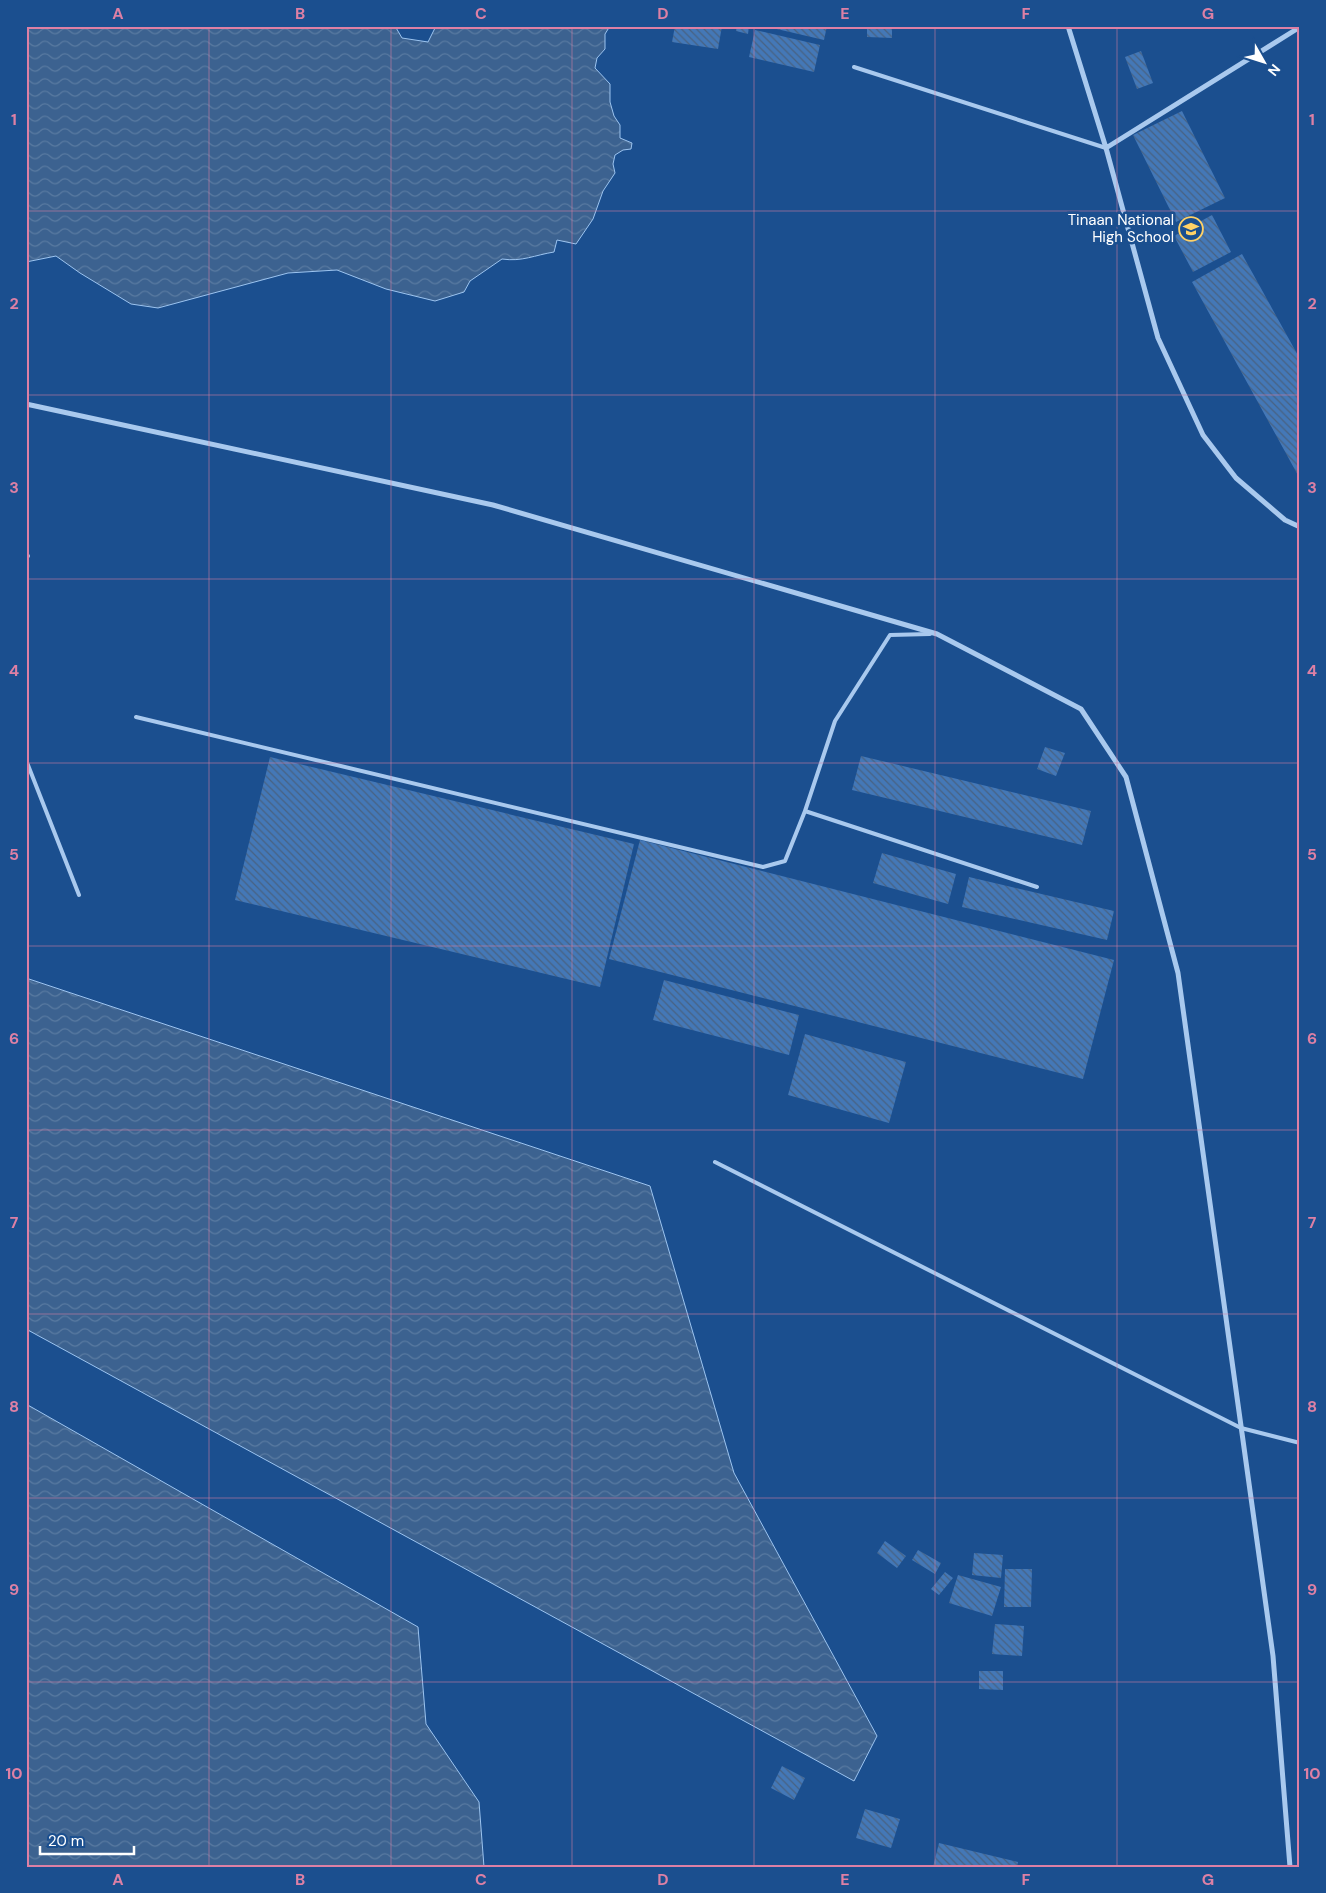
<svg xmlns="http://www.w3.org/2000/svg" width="1326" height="1893" font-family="'DM Sans',sans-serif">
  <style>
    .water { fill: url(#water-waves); stroke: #9cc4f0 }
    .building { fill: url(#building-back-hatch) }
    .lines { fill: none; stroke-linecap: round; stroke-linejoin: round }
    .lane { stroke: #a9c9ee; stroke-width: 4 }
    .street { stroke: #a9c9ee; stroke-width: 5 }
    .grid { fill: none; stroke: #dd80a5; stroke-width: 1; stroke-opacity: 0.55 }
    .labels { text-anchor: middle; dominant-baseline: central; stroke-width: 5; stroke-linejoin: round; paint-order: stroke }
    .poi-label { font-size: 15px; fill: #fff; stroke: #1b4f8f; text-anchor: end }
    .neatline { fill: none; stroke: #dd80a5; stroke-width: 2 }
    .grid-label { font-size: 16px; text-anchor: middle; font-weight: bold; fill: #dd80a5 }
  </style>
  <defs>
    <pattern id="water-waves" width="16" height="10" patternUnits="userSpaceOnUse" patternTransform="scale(1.25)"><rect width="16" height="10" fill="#3c6290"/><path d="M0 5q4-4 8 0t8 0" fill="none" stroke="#597aa1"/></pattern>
    <pattern id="building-back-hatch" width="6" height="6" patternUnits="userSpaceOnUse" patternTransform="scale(1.25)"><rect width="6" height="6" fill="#4478b7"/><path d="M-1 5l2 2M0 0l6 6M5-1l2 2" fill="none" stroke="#486282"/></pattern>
  </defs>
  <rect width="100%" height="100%" fill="#1b4f8f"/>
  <path class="water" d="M26 26H395L402 38 428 42 436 26H610L605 34V49L597 58 595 68 610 84V102L614 116 620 125V138L632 143 631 149 623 150 615 155 613 164 615 173 603 191 593 219 576 244 557 240 554 252C535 255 522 262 502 259L470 281 464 292 435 301 386 289 337 270 288 273 158 308 131 304 80 273 56 256 26 262Z
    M26 978 650 1186 734 1473 877 1736 854 1781 26 1329Z
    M26 1404 418 1627 426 1724 479 1802 484 1867H26Z"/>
  <path class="building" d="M675 26H722L718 49 672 42Z
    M737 26H749L748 34 736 31Z
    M764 26H827L824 40Z
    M867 26H892V38L867 37Z
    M755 30 820 45 814 72 749 57Z
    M1141 51 1153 83 1137 89 1125 57Z
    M1182 111 1225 198 1176 222 1133 135Z
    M1212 215 1231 252 1193 272 1174 236Z
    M1242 254 1300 359V479L1192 282Z
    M1045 747 1065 753 1056 776 1037 769Z
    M861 756 1091 811 1082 845 852 790Z
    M270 757 634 844 600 987 235 900Z
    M640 840 1114 960 1083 1079 609 959Z
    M882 853 956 874 948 904 873 883Z
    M969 877 1114 911 1107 940 962 907Z
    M664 980 799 1015 789 1055 653 1020Z
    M805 1034 906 1062 889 1123 788 1095Z
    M885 1541 906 1556 897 1568 877 1553Z
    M918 1550 941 1563 935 1574 912 1560Z
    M974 1553 1003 1555 1001 1578 972 1575Z
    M1005 1569H1032L1031 1607H1004Z
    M945 1572 953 1578 939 1595 931 1589Z
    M958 1575 1001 1587 992 1616 949 1603Z
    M995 1624 1024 1626 1022 1656 992 1654Z
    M979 1671H1003V1690L979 1689Z
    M782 1766 805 1778 794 1800 771 1788Z
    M865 1809 900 1819 891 1848 856 1838Z
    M939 1843 1018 1862 1017 1867H933Z"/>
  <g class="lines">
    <path class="lane" d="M854 67 1106 148
      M26 556H28
      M930 634 890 635 835 721 805 811 1037 887
      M136 717 763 867 785 861 805 811
      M26 760 79 895
      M715 1162 1241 1428 1300 1443"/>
    <path class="street" d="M1068 26 1106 148 1158 338 1203 435 1236 478 1285 520 1300 527
      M1106 148 1300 27
      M26 404 493 505 937 634 1081 709 1126 777 1178 973 1273 1656 1290 1867"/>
  </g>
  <path class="grid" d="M209 26V1867M391 26V1867M572 26V1867M754 26V1867M935 26V1867M1117 26V1867M26 211H1300M26 395H1300M26 579H1300M26 763H1300M26 946H1300M26 1130H1300M26 1314H1300M26 1498H1300M26 1682H1300"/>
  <defs>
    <g id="school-ring" transform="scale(1.25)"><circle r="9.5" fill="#1b4f8f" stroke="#ffd166" stroke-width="1.5"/><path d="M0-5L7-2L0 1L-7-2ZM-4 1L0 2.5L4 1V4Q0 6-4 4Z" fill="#ffd166"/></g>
  </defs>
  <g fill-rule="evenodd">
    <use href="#school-ring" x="1191" y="229"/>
  </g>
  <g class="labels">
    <g class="poi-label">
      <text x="1174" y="220">Tinaan National<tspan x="1174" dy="17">High School</tspan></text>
    </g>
  </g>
  <rect width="1326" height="1893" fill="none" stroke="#1b4f8f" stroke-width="55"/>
  <g transform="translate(1264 62) rotate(129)" stroke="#1b4f8f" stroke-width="4" paint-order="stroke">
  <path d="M0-4L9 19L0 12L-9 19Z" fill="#ffffff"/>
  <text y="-8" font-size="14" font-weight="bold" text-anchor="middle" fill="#ffffff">N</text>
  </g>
  <path d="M40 1846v8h94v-8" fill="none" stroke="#ffffff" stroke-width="2.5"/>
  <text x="48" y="1846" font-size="15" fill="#ffffff" stroke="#1b4f8f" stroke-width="4" paint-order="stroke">20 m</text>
  <rect x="28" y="28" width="1270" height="1838" class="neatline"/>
  <g class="grid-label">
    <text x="118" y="19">A</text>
    <text x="300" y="19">B</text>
    <text x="481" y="19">C</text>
    <text x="663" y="19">D</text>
    <text x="845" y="19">E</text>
    <text x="1026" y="19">F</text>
    <text x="1208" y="19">G</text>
    <text x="14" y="125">1</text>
    <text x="1312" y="125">1</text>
    <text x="14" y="309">2</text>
    <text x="1312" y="309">2</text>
    <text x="14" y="493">3</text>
    <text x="1312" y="493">3</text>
    <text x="14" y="676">4</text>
    <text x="1312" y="676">4</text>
    <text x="14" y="860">5</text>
    <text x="1312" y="860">5</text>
    <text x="14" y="1044">6</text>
    <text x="1312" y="1044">6</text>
    <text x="14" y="1228">7</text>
    <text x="1312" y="1228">7</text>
    <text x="14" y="1412">8</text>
    <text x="1312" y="1412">8</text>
    <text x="14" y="1595">9</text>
    <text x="1312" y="1595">9</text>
    <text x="14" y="1779">10</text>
    <text x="1312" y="1779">10</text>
    <text x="118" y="1885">A</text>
    <text x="300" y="1885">B</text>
    <text x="481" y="1885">C</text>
    <text x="663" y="1885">D</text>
    <text x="845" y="1885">E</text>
    <text x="1026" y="1885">F</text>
    <text x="1208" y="1885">G</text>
  </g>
</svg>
